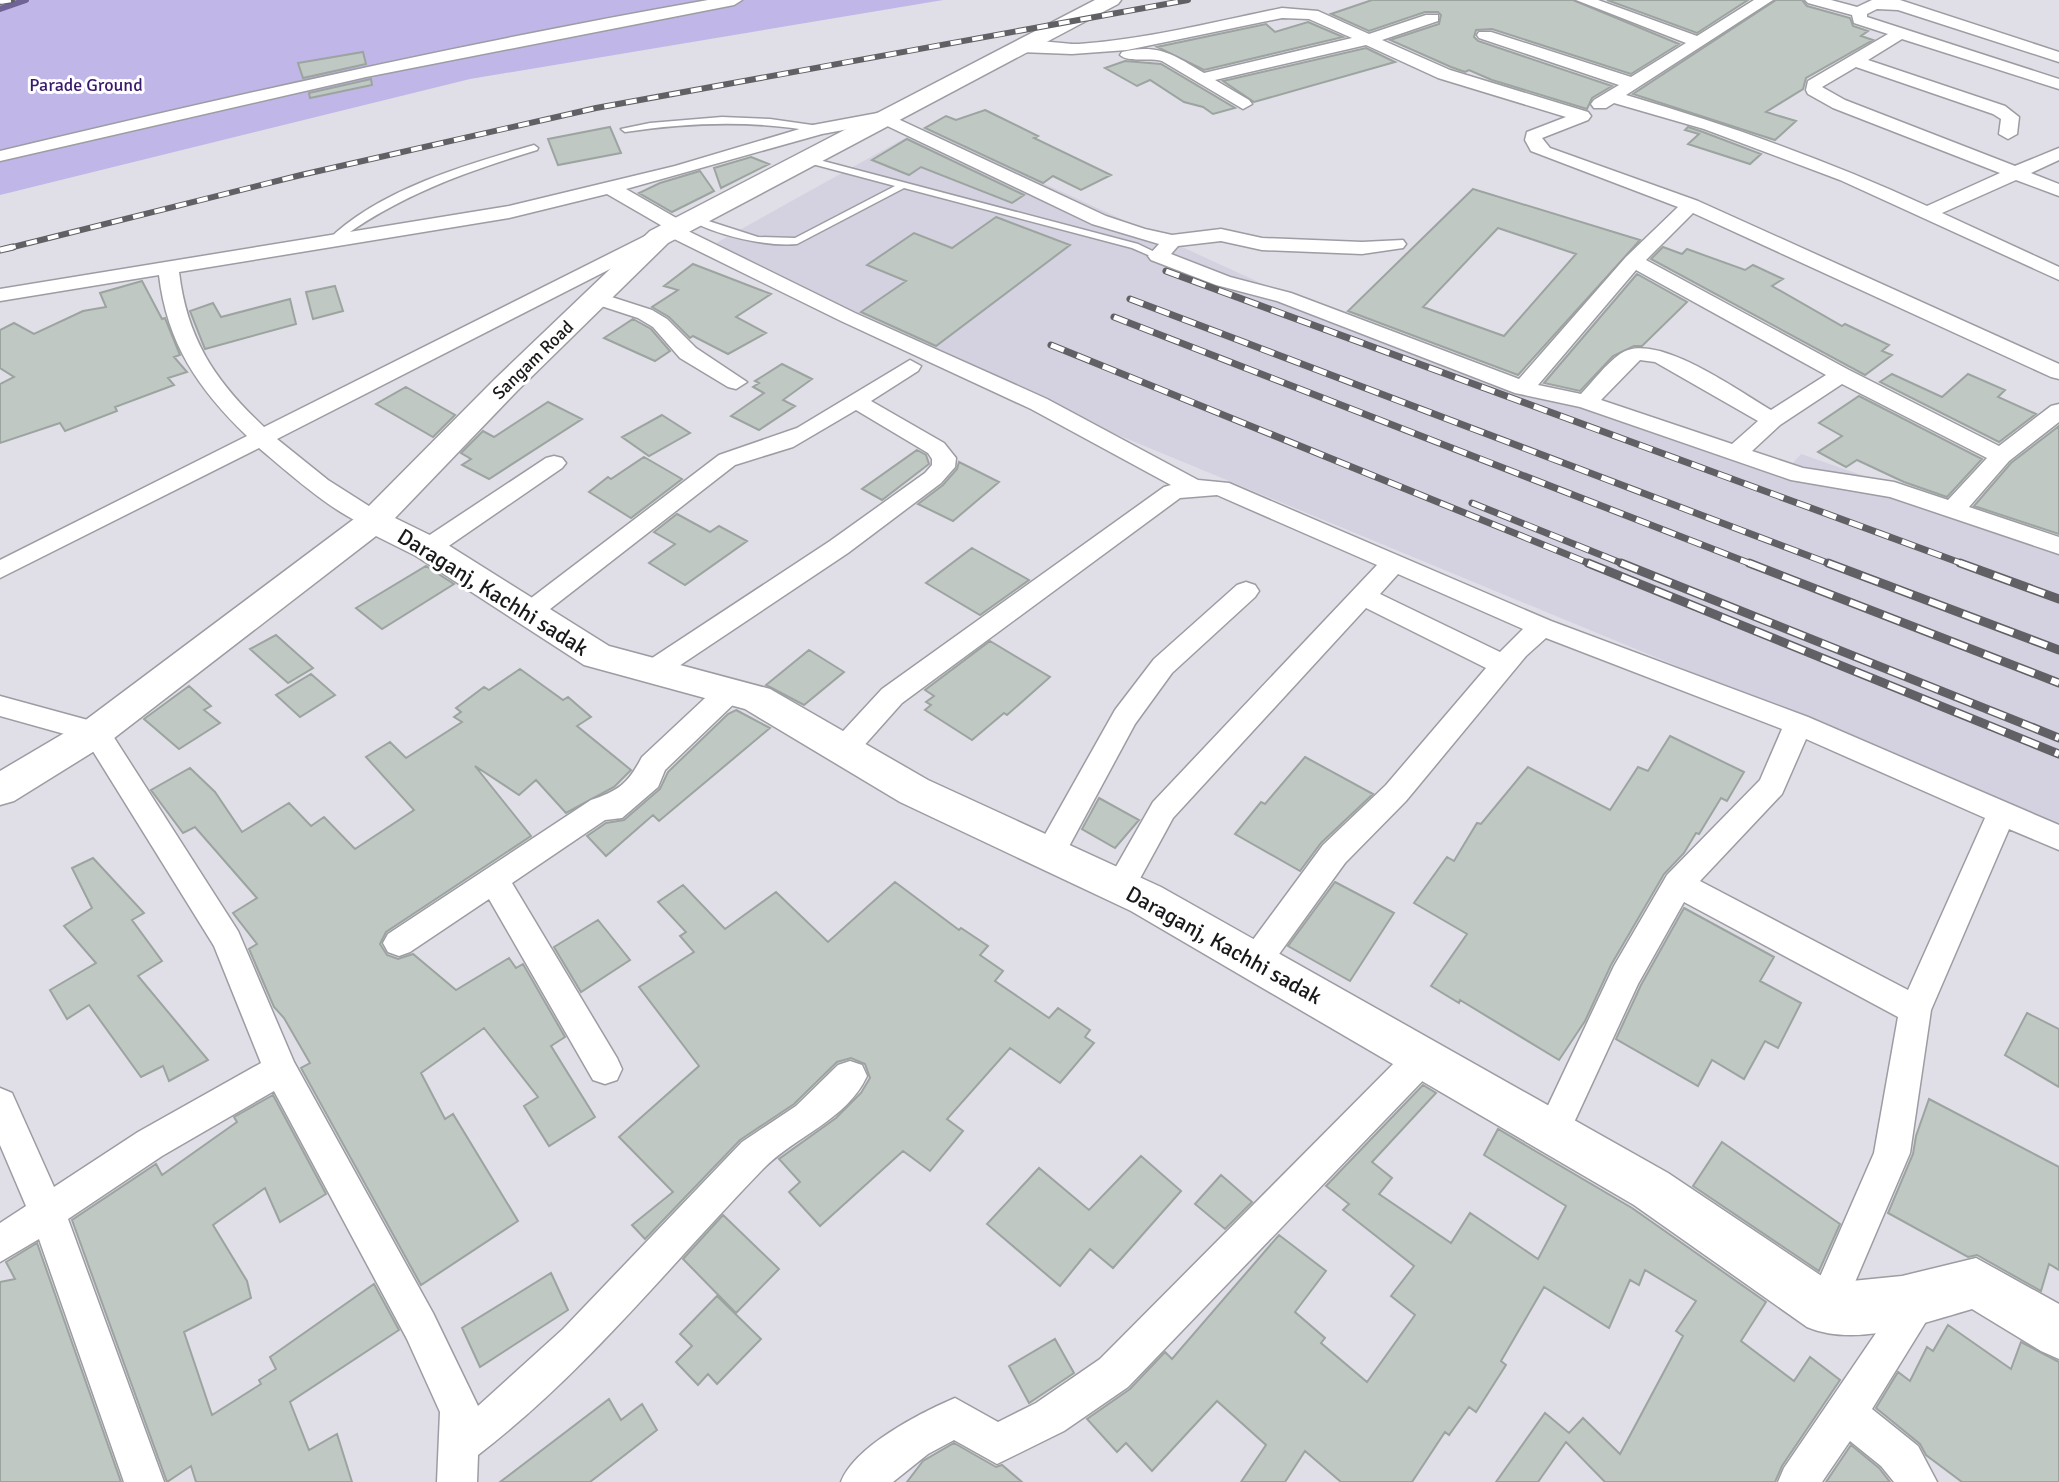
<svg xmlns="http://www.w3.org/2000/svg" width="2059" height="1482" font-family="Signika,sans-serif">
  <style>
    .built { fill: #d4d2e0 }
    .green { fill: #c0b6e7 }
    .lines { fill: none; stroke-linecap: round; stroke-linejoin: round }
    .stream { stroke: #706496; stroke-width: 6 }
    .building { fill: #c0c8c4; stroke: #9ca4a0; stroke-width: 2; fill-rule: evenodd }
    .lane-casing { stroke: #9d9ca3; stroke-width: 3 }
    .street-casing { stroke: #9d9ca3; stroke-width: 3 }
    .secondary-casing { stroke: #9d9ca3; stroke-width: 3 }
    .lane { fill: #fff; fill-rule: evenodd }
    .street { fill: #fff; fill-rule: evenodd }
    .secondary { fill: #fff; fill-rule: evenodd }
    .rail-far2-casing { stroke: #616064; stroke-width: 6 }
    .rail-far1-casing { stroke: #616064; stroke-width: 7 }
    .rail-casing { stroke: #616064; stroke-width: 9 }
    .rail-far2 { stroke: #fff; stroke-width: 4; stroke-dasharray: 11; stroke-linecap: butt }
    .rail-far1 { stroke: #fff; stroke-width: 5; stroke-dasharray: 14; stroke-linecap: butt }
    .rail { stroke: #fff; stroke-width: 6; stroke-dasharray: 18; stroke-linecap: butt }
    .labels { text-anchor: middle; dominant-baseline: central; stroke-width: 6; stroke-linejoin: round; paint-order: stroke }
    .far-park-label { font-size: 18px; fill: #38196d; stroke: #fff }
    .far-street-label { font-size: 18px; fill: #19181b; stroke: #fff }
    .street-label { font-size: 22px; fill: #19181b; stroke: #fff }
  </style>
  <rect width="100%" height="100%" fill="#e0dee6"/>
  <path class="built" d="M923 128 1267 286 1505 375 1783 474 1801 454 2059 544V824L956 368 700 252Z"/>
  <path class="green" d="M0 0H943L470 79 0 195Z"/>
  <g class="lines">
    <path class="stream" d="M0 9 26 0"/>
  </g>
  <path class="building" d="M1372 0H1573L1679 44 1631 74 1492 29 1476 30 1474 37 1478 41 1612 86 1592 98 1587 109 1492 80 1469 70 1465 72 1451 67 1390 40 1439 24 1441 15 1438 12H1425L1369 31 1331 14Z
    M1607 0H1748L1697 33Z
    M1776 0H1802L1807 6 1850 18 1853 26 1868 31 1861 36 1873 40 1806 78 1803 89 1766 112 1796 121 1775 140 1633 94Z
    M1308 22 1343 37 1204 70 1157 47 1266 24 1275 32Z
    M1366 48 1395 62 1254 102 1223 81Z
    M363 52 366 64 303 78 298 63Z
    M1125 61 1161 64 1235 108 1213 114 1203 107 1184 102 1150 80 1137 86 1105 68Z
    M371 79 372 85 310 98 309 93Z
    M985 110 1038 136 1034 138 1111 175 1081 190 1053 176 1043 183 925 128 946 116 956 120Z
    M610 127 621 153 558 165 548 139Z
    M1688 127 1703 132 1761 154 1750 164 1688 144 1699 134 1685 130Z
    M907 139 1024 195 1012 203 921 167 909 175 872 160Z
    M751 157 769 164 721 188 714 168Z
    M700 171 714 191 672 212 639 193 660 183Z
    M1473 189 1640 240 1518 375 1348 311ZM1498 228 1576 254 1504 336 1423 307Z
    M996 217 1070 245 936 346 861 312 906 281 867 265 914 233 952 248Z
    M1663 247 1682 254 1687 249 1745 270 1753 265 1783 279 1772 286 1842 326 1845 324 1889 345 1882 351 1892 355 1865 375 1651 259Z
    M693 264 771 294 736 317 766 333 728 354 693 336 690 338 669 317 652 307 678 290 664 286Z
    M1637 274 1687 302 1642 346H1634L1613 356 1580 391 1544 383Z
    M142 281 162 319 165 318 180 355 174 357 187 372 168 378 174 385 115 407 117 411 65 431 60 423 0 443V384L14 377 0 368V330L14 323 34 334 83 311 106 307 100 293Z
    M335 286 343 311 313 319 306 292Z
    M290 299 296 324 205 349 190 311 213 303 221 317Z
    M633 319 651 329 670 351 655 361 604 338Z
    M782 364 812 379 783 400 795 406 759 430 731 416 764 393 753 387 759 383 755 381Z
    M1892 374 1942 397 1968 374 2005 390 1998 397 2036 414 1999 442 1880 382Z
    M406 387 455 415 433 437 376 404Z
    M1859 396 1982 459 1947 497 1904 482 1857 460 1846 467 1818 452 1842 436 1819 423Z
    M548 402 582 419 489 479 462 465 471 459 461 453 483 431 494 437Z
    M662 415 690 433 649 456 622 437Z
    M2059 426V534L1974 506 2011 463Z
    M917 450 926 455 929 464 882 500 862 489Z
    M644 457 682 479 631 518 589 492 608 477 611 479Z
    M959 462 999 482 953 521 918 504 943 485 957 469Z
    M677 514 710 532 719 526 747 541 685 585 649 563 675 544 654 532Z
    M972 548 1029 580 980 615 926 583Z
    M426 566 454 584 382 629 356 608Z
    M276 635 313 668 288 683 250 649Z
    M990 641 1050 677 1007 715 1004 713 972 740 925 710 931 705 926 702 934 696 925 690Z
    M809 650 844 672 804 705 766 685Z
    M520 669 563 700 568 697 591 717 577 726 631 770 614 787 566 813 536 780 519 795 475 766 531 836 386 932 380 944 387 955 398 959 413 954 456 990 509 958 516 968 523 964 565 1037 551 1046 595 1117 549 1146 524 1106 538 1097 484 1028 421 1073 445 1119 453 1114 518 1221 421 1285 301 1068 310 1063 284 1018 274 1007 249 949 257 944 233 913 257 898 195 827 183 833 151 790 190 768 215 792 242 832 289 803 311 826 324 817 355 849 414 810 366 757 390 742 406 758 462 722 454 717 461 712 456 708 484 687 489 690Z
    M311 674 335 695 300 717 276 695Z
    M189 686 211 706 204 710 220 723 179 749 144 719Z
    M736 710 770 728 659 821 653 815 606 856 587 836 606 823 624 820 660 789 668 772 728 714Z
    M1670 736 1744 772 1727 801 1721 798 1699 834 1696 833 1684 853 1664 874 1611 965 1585 1021 1559 1060 1460 1000 1459 1003 1431 986 1467 934 1414 903 1447 857 1454 861 1477 823 1481 824 1528 767 1610 810 1638 767 1648 771Z
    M1305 757 1373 794 1321 843 1300 871 1235 834 1261 802 1265 804Z
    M1099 798 1139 820 1115 848 1082 829Z
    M93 858 144 913 132 920 162 961 138 976 208 1060 169 1081 163 1066 141 1077 89 1005 67 1019 50 990 96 963 64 926 92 908 72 868Z
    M895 882 959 930 961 928 988 946 980 955 1003 971 995 981 1049 1018 1058 1008 1090 1030 1085 1037 1094 1043 1060 1083 1010 1048 947 1119 963 1131 930 1171 903 1151 820 1226 789 1192 800 1182 779 1159 836 1118 861 1093 870 1078 865 1064 851 1058 837 1062 794 1104 740 1140 645 1239 632 1225 673 1192 619 1137 699 1066 639 987 694 952 680 936 686 932 658 902 683 885 725 929 776 892 828 942Z
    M1335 882 1394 913 1350 981 1288 946Z
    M1684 908 1774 957 1760 981 1801 1003 1778 1048 1765 1041 1744 1079 1712 1060 1698 1086 1616 1039 1641 985Z
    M598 920 630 960 581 992 554 947Z
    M2027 1013 2059 1029V1087L2005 1055Z
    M1423 1085 1436 1093 1372 1162 1392 1178 1379 1194 1451 1243 1470 1213 1538 1259 1566 1206 1484 1155 1498 1129 1632 1208 1766 1302 1741 1341 1794 1381 1810 1357 1840 1380 1782 1466 1775 1482H1605L1566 1442 1538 1482H1496L1545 1413 1569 1433 1583 1418 1620 1454 1683 1336 1676 1331 1696 1301 1645 1270 1639 1285 1630 1280 1609 1328 1544 1287 1501 1361 1506 1365 1476 1412 1469 1407 1449 1435 1445 1432 1412 1482H1341L1305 1451 1285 1482H1241L1266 1445 1217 1401 1152 1471 1126 1443 1117 1452 1087 1419 1130 1389 1165 1352 1172 1359 1279 1235 1326 1271 1295 1312 1325 1338 1321 1343 1367 1382 1415 1315 1391 1296 1414 1266 1343 1210 1349 1204 1326 1186Z
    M273 1095 326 1194 280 1222 265 1188 213 1225 247 1281 251 1298 184 1332 212 1415 261 1384 259 1380 276 1369 270 1357 374 1284 399 1330 290 1402 309 1450 337 1434 352 1482H196L191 1466 167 1482 72 1220 156 1164 162 1175 237 1122 234 1117Z
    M1929 1099 2059 1167V1270L2049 1264 2041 1291 1977 1255 1968 1257 1888 1213 1913 1154 1916 1136Z
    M1722 1142 1840 1224 1819 1271 1693 1186Z
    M1141 1156 1181 1191 1113 1268 1090 1249 1060 1286 987 1224 1039 1168 1089 1210Z
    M1221 1175 1252 1202 1225 1229 1195 1204Z
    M723 1215 779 1269 736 1313 683 1259Z
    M37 1243 121 1482H0V1282L15 1279 6 1262Z
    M551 1273 568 1310 480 1367 462 1328Z
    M717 1296 761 1339 717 1384 708 1374 698 1385 676 1362 692 1346 680 1334Z
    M1948 1325 2011 1369 2021 1342 2059 1362V1482H1962L1926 1455 1920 1444 1876 1408 1898 1372 1910 1381 1927 1347 1933 1351Z
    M1055 1339 1074 1373 1029 1403 1009 1366Z
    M609 1399 621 1420 642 1404 657 1430 590 1482H500Z
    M954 1443 996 1467 1002 1465 1022 1482H907L923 1461Z
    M1851 1445 1879 1468 1890 1482H1826Z"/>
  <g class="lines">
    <g class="lane-casing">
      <path id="lane" d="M722 117 770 119 819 126 823 129 819 132C754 120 691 122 625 132L621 129 650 123Z
        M534 145 538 148 537 150C465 172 397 196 336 242L328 240C378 190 467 164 534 145Z
        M804 156 1138 244 1163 256 1155 258 1132 248 904 188 797 244C766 247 715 235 688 219L696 217 758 237 795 238 895 186 801 161 799 159Z"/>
    </g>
    <g class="street-casing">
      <path id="street" d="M708 0H742L734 5 366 77 0 161V151C235 95 470 42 708 0Z
        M1576 0H1598L1697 36 1754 0H1773L1626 95C1729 125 1829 161 1927 206L2000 173 1833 108 1808 94 1806 90 1808 81 1888 34 1854 23 1852 15 1808 3 1805 0H1831L1857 7 1872 0H1900L2059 52V62L1898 10 1877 9 1867 14V17L2059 79V89L1902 39 1868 60 2005 106 2019 117 2017 134 2008 139 1999 134 2001 119 1993 114 1856 67 1822 87 1845 100 2015 166 2059 148V160L2031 173 2059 184V196L2016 180 1942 213 2059 267V280L1840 180 1704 129 1614 103 1606 108H1594L1591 104 1594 100 1619 85 1479 38 1477 35 1479 32H1491L1631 77 1686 43Z
        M1282 8 1318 11 1369 34 1426 15H1438V21L1382 40 1450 70 1588 112 1591 116 1588 120 1542 138 1550 148 1698 201 2059 364V379L2051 377 1693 213 1646 260 1849 370 1999 446 2051 406 2059 404V422L2009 461 1969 507 2059 537V554L1890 497 1791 480 1580 407 1515 393 1277 301 1216 285 1151 260 1148 256 1159 244 1092 224 881 123 822 134 626 189 685 223 686 230 855 313 1047 399 1198 480 1229 483 1551 621 1808 717 2059 825V850L2009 829 1931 1010 1910 1153 1838 1322 1825 1328 1812 1322 1806 1309 1874 1153 1898 1017 1684 902 1638 984 1565 1142 1553 1147 1541 1142 1536 1131 1614 966 1667 875 1760 780 1782 729 1546 638 1526 656 1406 801 1345 863 1266 972 1255 976 1244 972 1239 962 1244 952 1323 845 1386 785 1486 668 1366 608 1173 818 1131 895 1120 899 1109 895 1105 886 1153 802 1377 565 1217 495 1180 498 902 703 853 758 843 761 833 758 829 750 833 742 882 689 1164 487 1171 485 1031 409 841 321 666 235 665 241 277 439 328 480 383 515 386 521 383 527C355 534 282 467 259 448L0 578V560L247 436C198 389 167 343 159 275L0 301V289L509 206 675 166 813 125 883 112 1106 216 1145 229 1172 235 1221 229 1262 238 1362 242 1403 240 1406 244 1403 248 1362 254 1262 250 1221 241 1178 246 1171 254 1230 277 1291 293 1519 379 1626 257 1678 207 1531 151 1525 140 1527 132 1566 117 1438 78 1366 45 1215 80 1249 100 1252 104 1243 109 1162 61C1149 57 1129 63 1120 55L1122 52C1158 43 1174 55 1204 73L1352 38 1309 19 1282 18 1127 50 1072 54 1020 52 1012 47C1025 35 1061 45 1079 44 1148 39 1214 22 1282 8ZM607 194 664 227 663 232 651 233 264 427C215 381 187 339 179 272L509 218ZM1636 270 1826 375 1771 410C1740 392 1654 329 1620 354 1606 364 1593 381 1581 394L1538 385ZM1640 360 1655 362 1758 421 1732 444 1601 400ZM1842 384 1987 458 1948 500 1894 482 1803 468 1752 451 1780 425ZM1398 574 1523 629 1500 652 1380 594ZM1806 739 1985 818 1908 990 1700 881 1782 794Z
        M596 292 652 310 667 319 696 348 747 382 736 389 728 387 680 358 653 327 638 318 589 302 586 298 589 294Z
        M910 360 921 366 918 371 871 401 944 443 956 458 955 467 941 483 848 553 661 678 652 681 643 678 639 671 643 664 830 541 925 473 932 465V459L928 453 856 410 793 447 735 465 536 620 527 623 518 620 514 614 518 608 719 455 797 428Z
        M554 456 562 458 566 463 562 468 437 554 428 556 419 554 416 548 419 542 546 458Z
        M1246 582 1255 585 1259 591 1255 597 1172 673 1135 724 1060 863 1049 866 1038 863 1034 854 1115 710 1154 659 1237 585Z
        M729 682 739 685 743 692 739 699 665 770 658 787 622 818 605 820 512 883 617 1058 622 1069 617 1080 605 1084 593 1080 489 899 410 952 399 956 388 952 383 943 388 934 591 800C618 791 628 784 642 757L719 685Z
        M0 696 106 725 238 931 294 1062 433 1313 478 1406 563 1329 742 1142 796 1106 838 1065 850 1061 862 1065 867 1076C847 1120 795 1136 763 1169 669 1266 586 1372 478 1455L477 1482H437L440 1412 407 1339 274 1091 162 1156 68 1219 164 1482H124L39 1239 0 1262V1223L26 1206 0 1145V1088L12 1093 54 1187 138 1132 261 1063 214 946 86 740 0 716Z
        M1422 1043 1434 1047 1439 1058 1434 1069 1128 1387 1064 1431 997 1464 954 1440 928 1454 893 1482H841C855 1446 920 1413 955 1398L998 1422 1036 1403 1100 1359 1410 1047Z
        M1921 1280 1934 1286 1940 1299 1872 1409 1918 1446 1937 1482H1894L1881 1466 1850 1441 1822 1482H1778L1784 1468 1908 1286Z"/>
    </g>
    <g class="secondary-casing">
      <path id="secondary" d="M1095 0H1121L1118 4 668 243 517 391 395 518 440 540 609 646 770 689 928 780 1161 887 1668 1173 1832 1283 1902 1276 1976 1258 2059 1304V1359L2041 1351 1972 1309C1923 1323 1856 1348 1807 1327L1634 1205 1131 911 900 802 745 709 584 665 416 556 376 536 109 742 14 801 0 805V771L83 722 362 513 495 379 650 231Z"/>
    </g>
    <use href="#lane" class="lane"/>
    <use href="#street" class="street"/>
    <use href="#secondary" class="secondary"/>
    <g class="rail-far2-casing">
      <path id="rail-far2" d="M0 2 12 0
        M5 249 301 175 596 108 1188 0"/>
    </g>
    <g class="rail-far1-casing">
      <path id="rail-far1" d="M0 250 13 247
        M1166 271 1966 565
        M1130 299 1833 565
        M1114 317 1754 565
        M1051 345 1593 565
        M1472 503 1626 565"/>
    </g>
    <g class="rail-casing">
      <path id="rail" d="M1588 563 2059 754
        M1621 563 2059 738
        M1749 563 2059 683
        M1828 563 2059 650
        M1960 563 2059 599"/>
    </g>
    <use href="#rail-far2" class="rail-far2"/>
    <use href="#rail-far1" class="rail-far1"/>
    <use href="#rail" class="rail"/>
  </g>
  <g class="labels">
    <g class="far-park-label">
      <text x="86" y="85">Parade Ground</text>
    </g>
    <g class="far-street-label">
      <text transform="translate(533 360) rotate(-44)">Sangam Road</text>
    </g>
    <g class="street-label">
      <text transform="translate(493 592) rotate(32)">Daraganj, Kachhi sadak</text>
      <text transform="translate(1224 945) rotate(29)">Daraganj, Kachhi sadak</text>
    </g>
  </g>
</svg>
